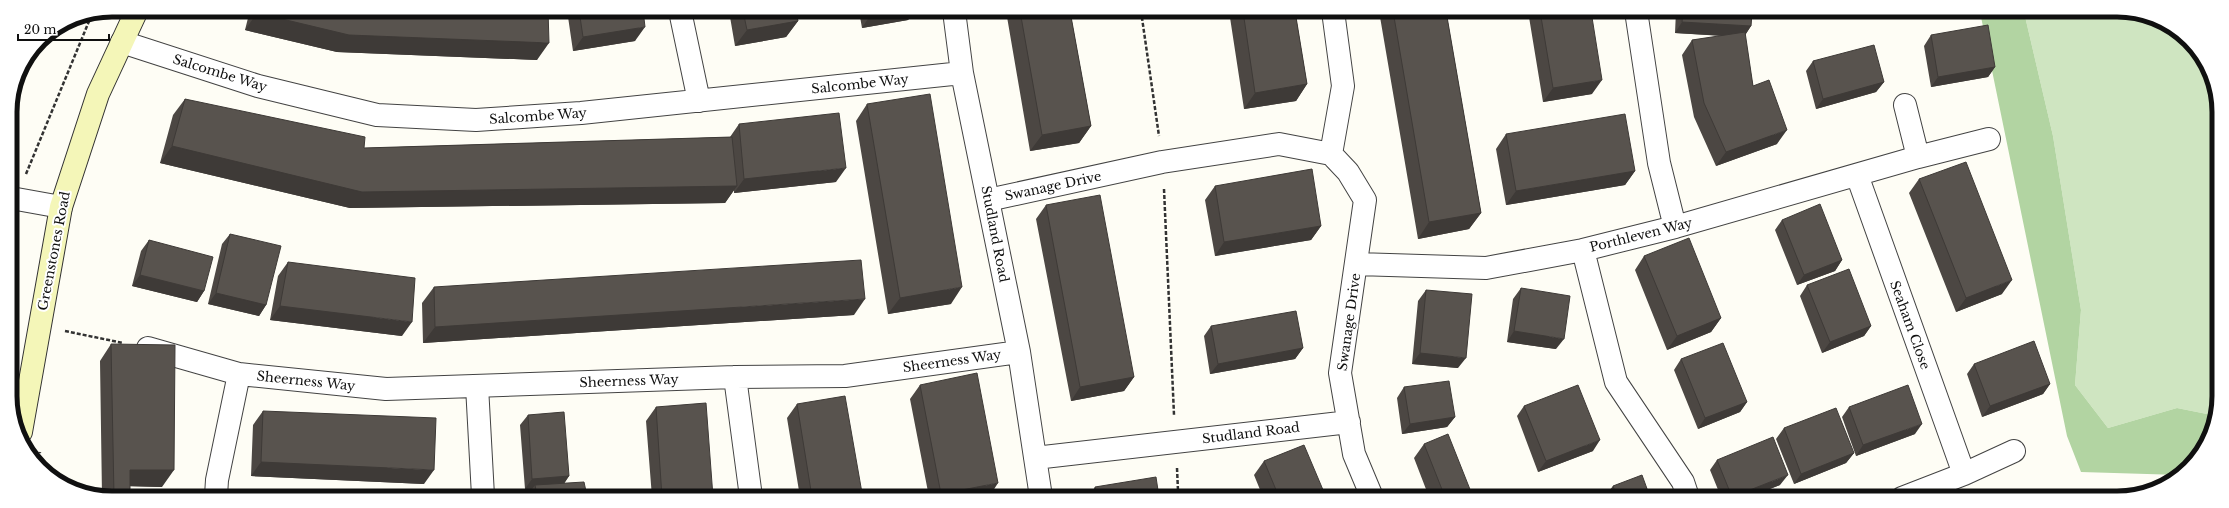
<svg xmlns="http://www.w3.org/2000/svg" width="2229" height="508" font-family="'Libre Baskerville',serif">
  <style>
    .green { fill: #cfe5c1 }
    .forest { fill: #b2d4a2 }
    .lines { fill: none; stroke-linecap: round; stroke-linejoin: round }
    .street-casing { stroke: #434343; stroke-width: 24 }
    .secondary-casing { stroke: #323232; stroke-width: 24 }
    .path { stroke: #323232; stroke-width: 2.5; stroke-dasharray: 4 2; stroke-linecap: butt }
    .street { stroke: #fff; stroke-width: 22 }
    .secondary { stroke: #f4f6b8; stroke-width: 22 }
    .wall { fill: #4c4743 }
    .shaded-wall { fill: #3e3a37 }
    .building { fill: #58534e; stroke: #3e3a37 }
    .labels { text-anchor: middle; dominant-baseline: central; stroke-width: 4; stroke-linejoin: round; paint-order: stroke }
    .street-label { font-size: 13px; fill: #101010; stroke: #fff }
    .rim { fill: none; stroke: #101010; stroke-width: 5 }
  </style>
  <rect width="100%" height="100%" fill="#fefdf5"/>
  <path class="green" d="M2024 12H2137L2189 40 2217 92V416L2177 408 2108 428 2075 385 2081 310 2053 136Z"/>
  <path class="forest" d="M1980 12H2024L2053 136 2081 310 2075 385 2108 428 2177 408 2217 416 2205 447 2180 475 2081 472 2067 436Z"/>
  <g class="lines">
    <g class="street-casing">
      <path id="street" d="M680 11 699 101
        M954 11 962 73 1019 352 1041 497
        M1636 11 1659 163 1675 227
        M122 42 258 86 377 115 476 120 581 113 962 73
        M1905 105 1918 157
        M1331 154 1343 86 1333 11
        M1857 175 1964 474
        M11 198 61 207
        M988 200 1162 162 1279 144 1331 154 1348 172 1365 200 1340 373 1354 454 1372 497
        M1583 250 1616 382 1683 482 1688 497
        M1357 264 1486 268 1583 250 1675 227 1918 157 1989 139
        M148 348 239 374 386 389 735 377 845 376 1019 352
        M735 377 751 497
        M477 386 483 496
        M1035 458 1349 422
        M216 496 217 480 239 374
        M1902 498 1964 474 2014 451"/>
    </g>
    <g class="secondary-casing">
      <path id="secondary" d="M21 432 61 207 98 94 137 10"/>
    </g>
    <path class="path" d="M1141 11 1159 136
      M26 174 92 14
      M1164 189 1174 415
      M65 331 123 343
      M38 465 40 452
      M1177 468 1178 491 1181 497"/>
    <use href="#street" class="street"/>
    <use href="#secondary" class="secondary"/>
  </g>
  <path class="wall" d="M250 10H548L537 60 337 52 245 30Z
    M567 10H643L635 41 573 51Z
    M729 11H796L798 21 786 37 735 46Z
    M859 11H915L908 20 862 28Z
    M1006 11H1070L1091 126 1079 143 1030 151Z
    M1229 11H1295L1307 84 1296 101 1244 109Z
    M1379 11H1446L1481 213 1469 229 1418 239Z
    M1528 11H1591L1592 94 1543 102Z
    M1676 11 1752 12 1751 26 1745 35 1753 86 1777 144 1716 166 1694 117 1682 55 1692 40 1723 36 1675 33Z
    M1931 35 1995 67 1988 77 1931 87 1924 46Z
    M1813 61 1884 82 1876 92 1816 109 1806 71Z
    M185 99 364 148 730 137 739 124 836 182 734 193V190L725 203 350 208 160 163 173 115Z
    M867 104 951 304 888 314 856 121Z
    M1506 134 1635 171 1625 185 1506 205 1496 149Z
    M1919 179 2002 294 1956 312 1909 193Z
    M1215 186 1321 226 1311 240 1215 256 1205 200Z
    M1046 205 1134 377 1124 391 1071 401 1036 219Z
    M1782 220 1842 260 1835 271 1797 285 1775 230Z
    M230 234 266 305 259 316 208 304 222 244Z
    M149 240 204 291 197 302 132 286 141 251Z
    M1644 256 1721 318 1711 332 1667 350 1635 270Z
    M288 262 402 336 270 320 278 276Z
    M1807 285 1871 326 1864 336 1822 353 1800 296Z
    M434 287 854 315 423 343 422 303Z
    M1521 288 1556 349 1507 342 1513 299Z
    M1426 290 1458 368 1412 364 1418 301Z
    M1211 326 1303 348 1295 359 1210 374 1204 336Z
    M111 344 162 487 130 486V496H102L100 361Z
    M1681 359 1747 402 1740 412 1698 429 1674 370Z
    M1974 364 2050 384 2043 394 1982 417 1967 374Z
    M920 385 991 494 999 497H929L910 399Z
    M1404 387 1455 417 1447 427 1402 434 1397 398Z
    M797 404 862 493 859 497H800L787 418Z
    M1524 406 1593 451 1538 472 1517 416Z
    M656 407 713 497H652L646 421Z
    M1849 407 1915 434 1856 456 1842 417Z
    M263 411 424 484 251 476 253 425Z
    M528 415 569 476 564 483 587 496H527L532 489H525L520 425Z
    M1784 428 1854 453 1846 463 1794 484 1776 439Z
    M1424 444 1473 497H1429L1414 458Z
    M1717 460 1780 485 1749 497H1721L1710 470Z
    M1264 461 1326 497H1263L1254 475Z
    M1613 486 1650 497H1606L1605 496Z
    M1095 487 1159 497H1088Z"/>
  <path class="shaded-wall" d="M890 11H915L908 20 862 28 871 14Z
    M257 13 549 43 537 60 337 52 245 30Z
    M798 21 786 37 735 46 747 30Z
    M1682 22 1751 26 1744 37 1675 33Z
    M645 27 635 41 573 51 583 37Z
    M1995 67 1988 77 1931 87 1938 77Z
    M1602 80 1592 94 1543 102 1553 88Z
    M1884 82 1876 92 1816 109 1823 99Z
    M1307 84 1296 101 1244 109 1255 93Z
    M1091 126 1079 143 1030 151 1042 135Z
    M1787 130 1777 144 1716 166 1726 152Z
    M172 146 737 186 725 203 350 208 160 163Z
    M846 168 836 182 734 193 744 179Z
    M1635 171 1625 185 1506 205 1516 191Z
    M1481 213 1469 229 1418 239 1429 222Z
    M1321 226 1311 240 1215 256 1224 242Z
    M1842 260 1835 271 1797 285 1804 275Z
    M140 275 204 291 197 302 132 286Z
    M2012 280 2002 294 1956 312 1966 298Z
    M962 287 951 304 888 314 900 298Z
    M216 293 266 305 259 316 208 304Z
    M865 299 854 315 423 343 435 327Z
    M280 306 412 322 402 336 270 320Z
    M1721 318 1711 332 1667 350 1677 336Z
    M1871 326 1864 336 1822 353 1830 342Z
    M1514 331 1564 339 1556 349 1507 342Z
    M1303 348 1295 359 1210 374 1218 364Z
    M1420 353 1466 358 1458 368 1412 364Z
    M1134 377 1124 391 1071 401 1080 387Z
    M2050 384 2043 394 1982 417 1990 406Z
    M1747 402 1740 412 1698 429 1705 418Z
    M1455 417 1447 427 1402 434 1410 424Z
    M1922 424 1915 434 1856 456 1863 445Z
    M1600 440 1593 451 1538 472 1546 461Z
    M1854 453 1846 463 1794 484 1801 474Z
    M261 462 434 470 424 484 251 476Z
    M130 470H174L162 487 118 486Z
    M1788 475 1780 485 1749 497H1732Z
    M569 476 562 487 535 485 532 489H525L532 479Z
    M998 483 989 497H939L941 494Z
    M862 493 859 497H837Z"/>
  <path class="building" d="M258 10H548L549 43 349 35 257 13Z
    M579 10H643L645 27 583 37Z
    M743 11H796L798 21 747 30Z
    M871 11H890L871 14Z
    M1020 11H1070L1091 126 1042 135Z
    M1243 11H1295L1307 84 1255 93Z
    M1393 11H1446L1481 213 1429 222Z
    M1540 11H1591L1602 80 1553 88Z
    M1683 11 1752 12 1751 26 1682 22Z
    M1988 25 1995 67 1938 77 1931 35Z
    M1745 32 1753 86 1769 80 1787 130 1726 152 1704 103 1692 40Z
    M1874 45 1884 82 1823 99 1813 61Z
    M930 94 962 287 900 298 867 104Z
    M185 99 365 137 364 148 732 137 737 186 362 192 172 146Z
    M839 113 846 168 744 179 739 124Z
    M1625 114 1635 171 1516 191 1506 134Z
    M1966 162 2012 280 1966 298 1919 179Z
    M1312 169 1321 226 1224 242 1215 186Z
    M1100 195 1134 377 1080 387 1046 205Z
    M1820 204 1842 260 1804 275 1782 220Z
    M230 234 281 246 266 305 216 293Z
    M1689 238 1721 318 1677 336 1644 256Z
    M149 240 213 257 204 291 140 275Z
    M861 260 865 299 435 327 434 287Z
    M288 262 415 278 412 322 280 306Z
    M1849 269 1871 326 1830 342 1807 285Z
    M1521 288 1570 296 1564 339 1514 331Z
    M1426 290 1472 294 1466 358 1420 353Z
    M1296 311 1303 348 1218 364 1211 326Z
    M2034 341 2050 384 1990 406 1974 364Z
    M1723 343 1747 402 1705 418 1681 359Z
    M111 344 175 345 174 470H130V496H114Z
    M977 373 998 483 941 494 920 385Z
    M1449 381 1455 417 1410 424 1404 387Z
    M1578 385 1600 440 1546 461 1524 406Z
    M1908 385 1922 424 1863 445 1849 407Z
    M845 396 862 493 837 497H812L797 404Z
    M706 403 713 497H662L656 407Z
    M1836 408 1854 453 1801 474 1784 428Z
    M263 411 436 418 434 470 261 462Z
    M564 412 569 476 532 479 528 415Z
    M1448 434 1473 497H1445L1424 444Z
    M1773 437 1788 475 1732 497 1717 460Z
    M1304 445 1326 497H1279L1264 461Z
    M1642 475 1650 497H1617L1613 486Z
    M1156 477 1159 497H1097L1095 487Z
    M584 482 587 496H537L535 485Z
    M998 492 999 497H975Z
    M906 494V497H887Z"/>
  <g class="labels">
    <g class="street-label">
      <text transform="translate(220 73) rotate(17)">Salcombe Way</text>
      <text transform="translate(860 84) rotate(-6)">Salcombe Way</text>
      <text transform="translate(538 116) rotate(-4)">Salcombe Way</text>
      <text transform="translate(1053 186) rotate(-12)">Swanage Drive</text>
      <text transform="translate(995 234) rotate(79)">Studland Road</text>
      <text transform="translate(1641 235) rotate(-14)">Porthleven Way</text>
      <text transform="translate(54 251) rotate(-79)">Greenstones Road</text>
      <text transform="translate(1349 322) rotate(-82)">Swanage Drive</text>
      <text transform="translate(1910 325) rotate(70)">Seaham Close</text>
      <text transform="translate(952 361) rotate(-8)">Sheerness Way</text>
      <text transform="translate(306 381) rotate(6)">Sheerness Way</text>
      <text transform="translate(629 381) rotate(-2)">Sheerness Way</text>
      <text transform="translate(1251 433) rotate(-7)">Studland Road</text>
    </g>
  </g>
  <path d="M0 0H2229V508H0ZM112 17H2117A95 95 0 0 1 2212 112V396A95 95 0 0 1 2117 491H112A95 95 0 0 1 17 396V112A95 95 0 0 1 112 17Z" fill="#fff" fill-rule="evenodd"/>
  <path class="rim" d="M112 17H2117A95 95 0 0 1 2212 112V396A95 95 0 0 1 2117 491H112A95 95 0 0 1 17 396V112A95 95 0 0 1 112 17Z"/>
  <path d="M18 34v6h91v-6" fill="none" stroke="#101010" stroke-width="2"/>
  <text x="24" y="34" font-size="12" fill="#101010" stroke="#ffffff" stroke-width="3" paint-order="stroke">20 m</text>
</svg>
